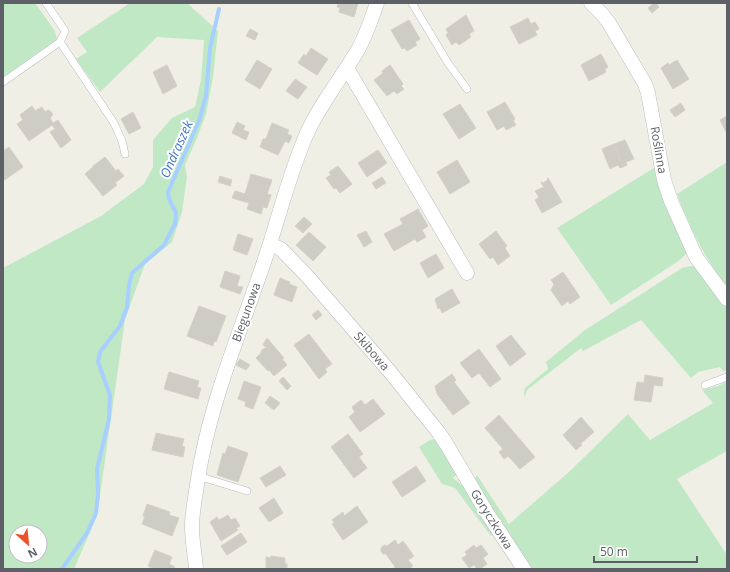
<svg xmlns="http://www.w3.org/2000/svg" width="730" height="572" font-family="'Open Sans',sans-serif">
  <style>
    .green { fill: #c1e8c5; fill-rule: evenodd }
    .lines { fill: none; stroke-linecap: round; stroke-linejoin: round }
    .stream { stroke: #a7cfff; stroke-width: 4 }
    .building { fill: #cdccc5; stroke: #d5d1c3 }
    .lane-casing { stroke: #babcc2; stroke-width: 8 }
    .street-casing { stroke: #babcc2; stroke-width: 15 }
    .lane { stroke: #fff; stroke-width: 7 }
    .street { stroke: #fff; stroke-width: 14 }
    .labels { text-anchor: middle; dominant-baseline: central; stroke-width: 4; stroke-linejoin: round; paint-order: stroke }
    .street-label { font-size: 12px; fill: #5d6066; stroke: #fff }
    .water-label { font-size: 13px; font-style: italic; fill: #4376c8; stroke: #fff }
  </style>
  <rect width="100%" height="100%" fill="#f0efe6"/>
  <path class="green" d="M3 3H35L55 31 57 39 3 77Z
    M130 3H187L218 31 213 77 206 114 197 138 185 165 187 177 182 212 172 242 145 264 125 320 97 516 74 569H3V268L101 216 144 184 153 167V140L172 118 195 107 201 80 204 40 157 37 100 92 76 59 87 52 77 38ZM16 532H40V556H16Z
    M727 162V286C704 259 690 226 677 194Z
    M657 166 687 250 686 254 677 262 611 305 557 228Z
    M691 266H696L702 271 727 307V370L723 371 720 367 698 372 691 378 641 320 583 351 581 348 527 390 525 397 524 393 525 388 548 369 546 362 585 330 682 268Z
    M727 381V451L677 479 727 555V569H529L474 480 477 475 509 524 570 471 628 414 650 440 713 403 702 390 718 386Z
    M436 439 459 472 453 478 467 489 494 532 491 536 455 488 442 484 419 447 430 440Z"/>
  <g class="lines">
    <path class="stream" d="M62 569 87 533 96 513 98 494 97 469 109 419 110 395 98 362 100 352 120 326 127 307 129 285 132 273 164 245 175 224 176 213 169 199 168 192 199 121 206 96 210 48 219 9"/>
  </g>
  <path class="building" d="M338 3H358L354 17 339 12 340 8 337 7Z
    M654 3H656L659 7 652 13 648 8Z
    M466 15 474 31 469 34 471 37 459 45 456 42 452 45 446 35 448 33 446 29Z
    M528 18 531 24 535 22 539 29 535 31 537 35 519 44 510 27Z
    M409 20 420 39 415 42 417 45 407 51 405 48 402 49 391 30Z
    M250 29 258 33 255 40 246 36Z
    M311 48 328 59 317 75 298 63 304 54 306 56Z
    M601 54 608 67 605 69 606 72 589 81 581 65Z
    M257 60 272 69 260 89 245 80Z
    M677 60 689 79 673 89 661 68 668 63 669 65Z
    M167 65 177 86 163 94 153 72Z
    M390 65 403 84 401 86 404 89 397 94 394 91 387 96 374 80 383 73 382 71Z
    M295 79 307 87 298 99 286 91Z
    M505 102 515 119 513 120 516 125 506 130 504 126 497 130 487 112Z
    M681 103 685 110 675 117 670 110Z
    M460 104 476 128 459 139 443 114Z
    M32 106 35 111 42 107 45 112 48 110 50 111 53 114 52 116 50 118 53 123 58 120 71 140 61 148 50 132 55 129 52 125 29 141 17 124 23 120 20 115Z
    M133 112 141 128 129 134 121 119Z
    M727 116V131L726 132 720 120Z
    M237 122 245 126 243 130 249 132 246 140 232 133Z
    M272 123 289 130 287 134 292 136 289 143 285 141 278 155 260 147 263 139H266Z
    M625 140 634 159 626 162 627 165 623 167 614 144Z
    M614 144 623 167 620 168 618 165 610 169 602 149Z
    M9 147 23 167 3 181V151Z
    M378 150 387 163 367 177 358 163Z
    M105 157 116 171 118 169 124 176 115 183 117 185 103 196 85 174 93 167V166Z
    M457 160 470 182 450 194 437 172Z
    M338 166 352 184 340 193 336 188 334 189 326 178 331 175 329 172Z
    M251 174 272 180 267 194 271 195 267 208 263 207 261 214 247 209 249 203 232 198 235 191 245 194Z
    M220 176 232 180 230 186 218 182Z
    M382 177 386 183 376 189 372 183Z
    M548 178 562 202 542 213 535 200 539 197 535 191 544 187 541 183 542 182 543 183 548 180 547 179Z
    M418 209 428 226 422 230 426 237 417 242 415 239 394 251 384 234 403 224 400 219Z
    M304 217 312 224 303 233 295 226Z
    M366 231 372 242 364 247 357 235Z
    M496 231 507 246 505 248 510 256 498 265 493 257 490 259 479 244Z
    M309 232 326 247 313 261 296 245Z
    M238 234 253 239 247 255 233 250Z
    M436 254 444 268 428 278 420 263Z
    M225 271 240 276 237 286 243 287 240 294 220 287Z
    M563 272 580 297 570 304 568 301 562 306 551 290 554 284 551 280Z
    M280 278 290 282 289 284 297 287 292 302 274 295Z
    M452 289 460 303 442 313 440 308 438 309 435 299Z
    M199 306 226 316 216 342 214 341 213 346 187 336Z
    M318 310 322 315 316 320 312 315Z
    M309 334 332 364 325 369 327 372 319 379 294 345Z
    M511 335 526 354 510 366 496 346Z
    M267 338 284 358 282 359 287 365 274 376 269 370 268 371 256 358 261 353 262 350 265 348H267L263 345Z
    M479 349 501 379 490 387 479 373 472 378 460 363Z
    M240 359 250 365 246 370 236 365Z
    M169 372 199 381 197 387 201 388 198 399 164 389Z
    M452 374 456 380 454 382 470 403 453 415 437 394 435 386Z
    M645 375 663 378 662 386 654 385 651 402 634 400 637 382 644 383Z
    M283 377 291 386 287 390 279 381Z
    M244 381 261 387 253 409 245 406 246 402 238 399Z
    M270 396 280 403 274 410 265 403Z
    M373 399 385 414 360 432 349 417 355 412 352 407 361 400 365 405Z
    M499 415 535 457 520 469 508 456 504 459 499 452 503 449 485 428Z
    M581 417 594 432 580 444 582 445 576 450 563 435Z
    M156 433 184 439 182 446 185 447 183 457 152 450Z
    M348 434 363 454 359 457 367 468 354 478 331 447Z
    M228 446 248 453 238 482 217 475 223 453 225 454Z
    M280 466 286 475 266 487 260 478Z
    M416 466 426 481 402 497 392 482Z
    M274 498 283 513 269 522 259 508Z
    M147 504 170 512 169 515 179 518 172 536 142 524 145 516H143Z
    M357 506 368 522 343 540 332 524 335 523 332 520 343 512 344 516Z
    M228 515 231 520 235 518 240 526 236 528 238 530 221 541 210 522 217 517 219 520Z
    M241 533 247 542 227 555 221 546Z
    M395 540 398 545 403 541 414 556 408 560 413 566 409 569H394L395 567 386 554H383L381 551V548L384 545 387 546Z
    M474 545 476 548 481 545 488 554 483 558 487 564 480 569H477L474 565 469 568 462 558 467 555 465 552Z
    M155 550 172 557 169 564 175 567 173 569H154L148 566Z
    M271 556 285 558V564H287V569H266V557L271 558Z"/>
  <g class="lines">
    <g class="lane-casing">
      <path id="lane" d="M412 3 448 63 467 89
        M60 42 114 123 122 141 125 154
        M3 82 60 42 65 31 46 3
        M705 385 727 377
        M198 476 247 491"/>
    </g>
    <g class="street-casing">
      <path id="street" d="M591 3 602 14 609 23 645 84 648 93 664 180 671 201 696 257 727 299
        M347 68 467 273
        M270 244 281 249 308 277 391 373 439 433 447 445 487 513 524 569
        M196 569C195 555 192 541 192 527 192 513 195 499 197 485 208 407 239 336 264 262 279 218 289 173 308 131 322 101 343 76 359 48 366 34 372 18 377 3"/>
    </g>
    <use href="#lane" class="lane"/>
    <use href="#street" class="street"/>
  </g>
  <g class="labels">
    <g class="street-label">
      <text transform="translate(659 150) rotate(80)">Roślinna</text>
      <text transform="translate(246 312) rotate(-70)">Biegunowa</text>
      <text transform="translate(372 351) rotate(49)">Skibowa</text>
      <text transform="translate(492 519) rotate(58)">Goryczkowa</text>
    </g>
    <g class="water-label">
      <text transform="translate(176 149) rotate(-66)">Ondraszek</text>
    </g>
  </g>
  <rect width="730" height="572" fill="none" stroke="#5d6066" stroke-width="8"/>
  <g transform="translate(28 544) rotate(153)"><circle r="19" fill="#ffffff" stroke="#bebfc2"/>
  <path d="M0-3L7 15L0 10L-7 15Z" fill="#ef502c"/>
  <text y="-6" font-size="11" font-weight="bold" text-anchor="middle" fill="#5d6066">N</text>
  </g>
  <path d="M594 556v6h103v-6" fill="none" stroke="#5d6066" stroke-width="2"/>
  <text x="600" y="556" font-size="12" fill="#5d6066" stroke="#ffffff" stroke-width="3" paint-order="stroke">50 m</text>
</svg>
